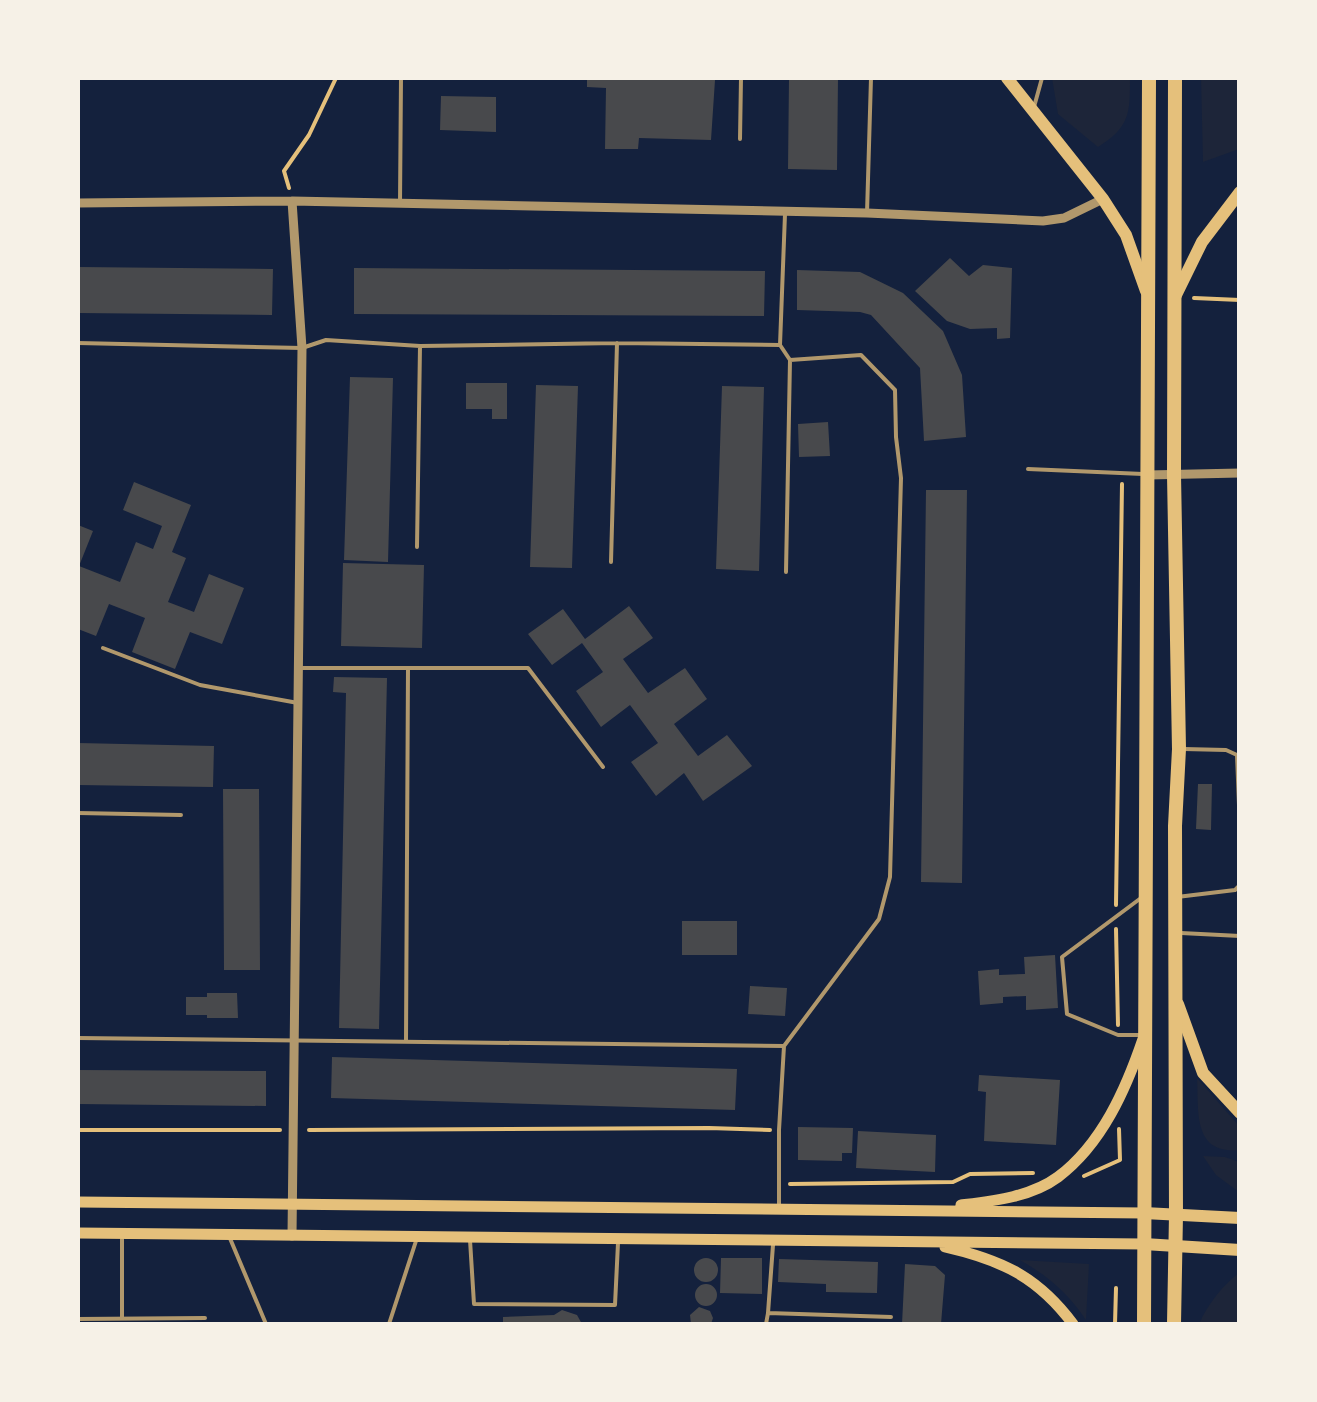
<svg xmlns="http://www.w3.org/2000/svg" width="1317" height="1402" font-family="'Roboto Condensed',sans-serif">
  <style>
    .green { fill: #1d2539 }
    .building { fill: #48494c }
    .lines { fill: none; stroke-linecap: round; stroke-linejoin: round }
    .path { stroke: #e5c07b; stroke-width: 4 }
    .service { stroke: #b1986c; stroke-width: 4 }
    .minor { stroke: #b1986c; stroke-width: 9 }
    .secondary { stroke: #e5c07b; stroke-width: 11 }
    .primary { stroke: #e5c07b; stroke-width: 12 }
    .trunk { stroke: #e5c07b; stroke-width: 14 }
  </style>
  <rect width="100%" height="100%" fill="#14213d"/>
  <path class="green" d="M1052 78H1130C1130 113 1130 127 1098 147L1058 114Z
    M1201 78H1240L1239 149 1203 162Z
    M1197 1078 1239 1126V1150C1192 1154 1199 1111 1197 1078Z
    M1203 1156 1225 1157 1239 1162V1192L1216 1175Z
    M1020 1260 1089 1264 1086 1320C1068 1293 1048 1276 1020 1260Z
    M1239 1273V1324H1199C1208 1304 1222 1286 1239 1273Z"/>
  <path class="building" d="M587 78H711L715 80 711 140 639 138 638 149H605L606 88 587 87Z
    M789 78H838L837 170 788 169Z
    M441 96 496 97V132L440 130Z
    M950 258 969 276 983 265 1012 268 1010 338 997 339V328L970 329 947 321 915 291Z
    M78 267 273 269 272 315 78 313Z
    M354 268 765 271 764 316 354 314Z
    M797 270 860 272 903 293 943 331 962 375 966 437 924 441 920 368 871 315 860 312 797 310Z
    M350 377 393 378 388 562 344 560Z
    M466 383H507V419H492V409H466Z
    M536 385 578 386 572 568 530 567Z
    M722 386 764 387 759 571 716 569Z
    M828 422 830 456 799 457 798 424Z
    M134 482 191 505 172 552 186 558 168 602 194 612 209 574 244 588 222 644 190 632 175 669 132 652 145 618 109 604 96 636 78 629V525L93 531 79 566 120 582 136 542 153 549 162 526 123 510Z
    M926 490H967L962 883 921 882Z
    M343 563 424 565 422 648 341 646Z
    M629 606 653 638 623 659 648 693 685 668 707 699 674 724 698 756 727 735 752 766 703 801 684 773 656 796 631 762 658 743 630 705 601 727 576 691 603 672 582 643 552 665 528 634 563 609 585 639Z
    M334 677 387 678 379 1029 339 1028 346 693 333 692Z
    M78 743 214 746 213 787 78 785Z
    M1198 784H1212L1211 830 1196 829Z
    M223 789H259L260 970H224Z
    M682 921H737V955H682Z
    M1055 955 1058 1008 1026 1010V996L1003 997V1003L980 1005 978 971 999 969V975L1025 974 1024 957Z
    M750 986 787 988 785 1016 748 1014Z
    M207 993H237L238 1018H207V1015H186V997H207Z
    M332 1057 737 1069 735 1110 331 1098Z
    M78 1070 266 1071V1106L78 1104Z
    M979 1075 1060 1080 1056 1145 984 1141 986 1092 978 1091Z
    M798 1127 853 1128 852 1153H842V1161L798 1160Z
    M858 1131 936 1135 935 1172 856 1168Z
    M721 1258H762V1294L720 1293Z
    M694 1270a12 12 0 1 1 24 0a12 12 0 1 1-24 0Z
    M779 1259 878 1262 877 1293 826 1292V1284L778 1282Z
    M905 1264 935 1266 945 1275 941 1324H902Z
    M695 1295a11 11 0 1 1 22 0a11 11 0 1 1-22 0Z
    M699 1307 710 1311 713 1318 711 1324H691L690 1315Z
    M562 1310 577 1315 582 1324H503V1317L554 1315Z"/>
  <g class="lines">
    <path class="path" d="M289 188 284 171 309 135 336 78
      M1194 298 1240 300
      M1116 905 1122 484
      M1116 929 1118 1025
      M78 1130H280
      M309 1130 709 1128 770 1130
      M1084 1176 1120 1160 1119 1129
      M790 1184 953 1182 970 1174 1033 1173
      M1115 1324 1116 1288
      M1239 1324 1240 1320"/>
    <path class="service" d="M1034 107 1042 78
      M740 139 741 78
      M400 203 401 78
      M867 213 871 78
      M78 343 302 348 326 340 420 346 617 343 780 345 785 214
      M780 345 790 360 786 572
      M1028 469 1143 474
      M417 547 420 346
      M611 562 617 343
      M103 648 200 685 298 703
      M298 668H528L603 767
      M1184 749 1226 750 1237 755 1240 830
      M78 813 181 815
      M1177 897 1235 890 1240 885
      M1141 898 1062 957 1067 1014 1118 1035H1142
      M1181 933 1240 936
      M78 1038 784 1046
      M406 1041 408 668
      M779 1207V1130L784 1046 879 919 890 877 901 478 896 437 895 390 861 355 790 360
      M229 1236 266 1324
      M470 1240 474 1304 615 1305 618 1243
      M773 1245 768 1313 891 1317
      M78 1319 205 1318
      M122 1319V1239
      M389 1324 416 1241
      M766 1324 768 1313"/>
    <path class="minor" d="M292 201 302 348 292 1236
      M78 203 292 201 867 213 1043 221 1064 218 1103 199
      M1148 475 1240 473"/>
    <path class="secondary" d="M78 1202 1144 1213
      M961 1205C993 1201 1031 1197 1058 1177 1102 1144 1126 1089 1143 1039
      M78 1233 1144 1244
      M945 1247C1002 1260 1038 1277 1073 1324"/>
    <path class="primary" d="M1007 78 1103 199 1126 235 1146 291
      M1175 297 1202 242 1240 192
      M1178 1004 1203 1073 1240 1113
      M1144 1213 1240 1218
      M1144 1244 1240 1250"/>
    <path class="trunk" d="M1144 1324 1149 78
      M1174 1324 1176 1215 1175 826 1179 749 1174 475 1175 78"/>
  </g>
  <rect width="1317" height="1402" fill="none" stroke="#f6f1e7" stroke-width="160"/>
</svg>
